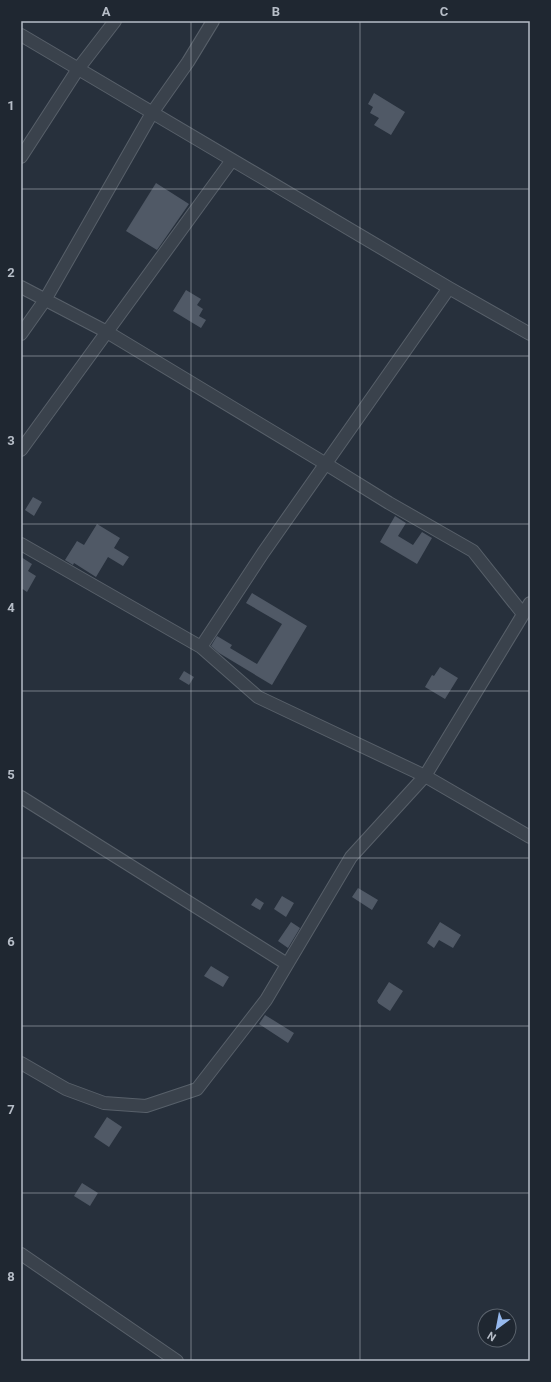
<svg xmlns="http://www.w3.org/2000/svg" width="551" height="1382" font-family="Roboto,sans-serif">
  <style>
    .building { fill: #505966 }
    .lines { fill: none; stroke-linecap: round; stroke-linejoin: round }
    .street-casing { stroke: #58606a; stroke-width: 14 }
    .street { stroke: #3a424c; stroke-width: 12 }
    .grid { fill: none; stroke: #b6bdc7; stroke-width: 1; stroke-opacity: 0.55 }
    .neatline { fill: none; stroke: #b6bdc7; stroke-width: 1.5 }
    .grid-label { font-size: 13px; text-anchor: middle; font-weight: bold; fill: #b6bdc7 }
  </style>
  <rect width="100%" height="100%" fill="#27303c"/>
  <path class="building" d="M374 93 405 112 391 135 374 125 379 118 370 113 373 107 368 104Z
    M156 183 189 204 157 250 126 231Z
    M186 290 201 299 197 305 203 309 199 316 206 320 201 328 173 311Z
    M33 497 42 502 34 516 25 510Z
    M395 516 406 523 398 536 413 545 422 532 432 538 417 564 380 542Z
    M97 524 120 538 114 548 129 557 123 566 108 557 96 577 74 563 73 565 65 560 77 541 84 545Z
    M21 557 32 564 28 571 36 576 27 592 21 588Z
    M252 593 307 626 272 685 219 653 211 646 217 636 232 645 230 648 257 664 282 624 246 603Z
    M440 667 458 678 445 699 425 687 432 675 434 676Z
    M184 671 194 677 189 685 179 679Z
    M358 888 378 900 372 910 352 897Z
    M282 896 294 903 286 917 274 909Z
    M256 898 264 903 260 910 251 905Z
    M291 922 300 928 288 948 278 941Z
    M440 922 461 935 453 948 439 940 434 948 427 943Z
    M211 966 229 977 223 987 204 976Z
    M389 982 403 991 390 1011 378 1003V1002L377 1001Z
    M265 1015 294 1033 288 1043 259 1024Z
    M107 1117 122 1127 109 1147 94 1137Z
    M82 1183 98 1193 90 1206 74 1196Z"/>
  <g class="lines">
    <g class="street-casing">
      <path id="street" d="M21 35 449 288 530 334
        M21 157 78 69 115 21
        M21 287 107 332 326 464 389 503 473 551 523 614
        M21 334 45 300 152 113 188 62 213 21
        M21 450 232 160
        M21 544 201 647 263 553 449 288
        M201 647 258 697 425 776 530 837
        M21 797 287 964
        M21 1063 66 1089 104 1103 146 1106 197 1089 266 1000 351 857 425 776 530 603
        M21 1254 177 1361"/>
    </g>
    <use href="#street" class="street"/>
  </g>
  <path class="grid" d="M191 21V1361M360 21V1361M21 189H530M21 356H530M21 524H530M21 691H530M21 858H530M21 1026H530M21 1193H530"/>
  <rect width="551" height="1382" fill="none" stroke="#1f2731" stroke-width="44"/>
  <g transform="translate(497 1328) rotate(212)"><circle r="19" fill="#1f2731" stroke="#5b636d"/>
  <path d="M0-3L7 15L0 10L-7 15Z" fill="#95b8ed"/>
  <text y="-6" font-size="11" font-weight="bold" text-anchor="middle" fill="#b6bdc7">N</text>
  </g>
  <rect x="22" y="22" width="507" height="1338" class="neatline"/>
  <g class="grid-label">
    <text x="106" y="16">A</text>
    <text x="276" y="16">B</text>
    <text x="444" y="16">C</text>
    <text x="11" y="110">1</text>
    <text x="11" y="277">2</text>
    <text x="11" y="445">3</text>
    <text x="11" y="612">4</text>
    <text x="11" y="779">5</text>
    <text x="11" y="946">6</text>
    <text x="11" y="1114">7</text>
    <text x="11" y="1281">8</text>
  </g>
</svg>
